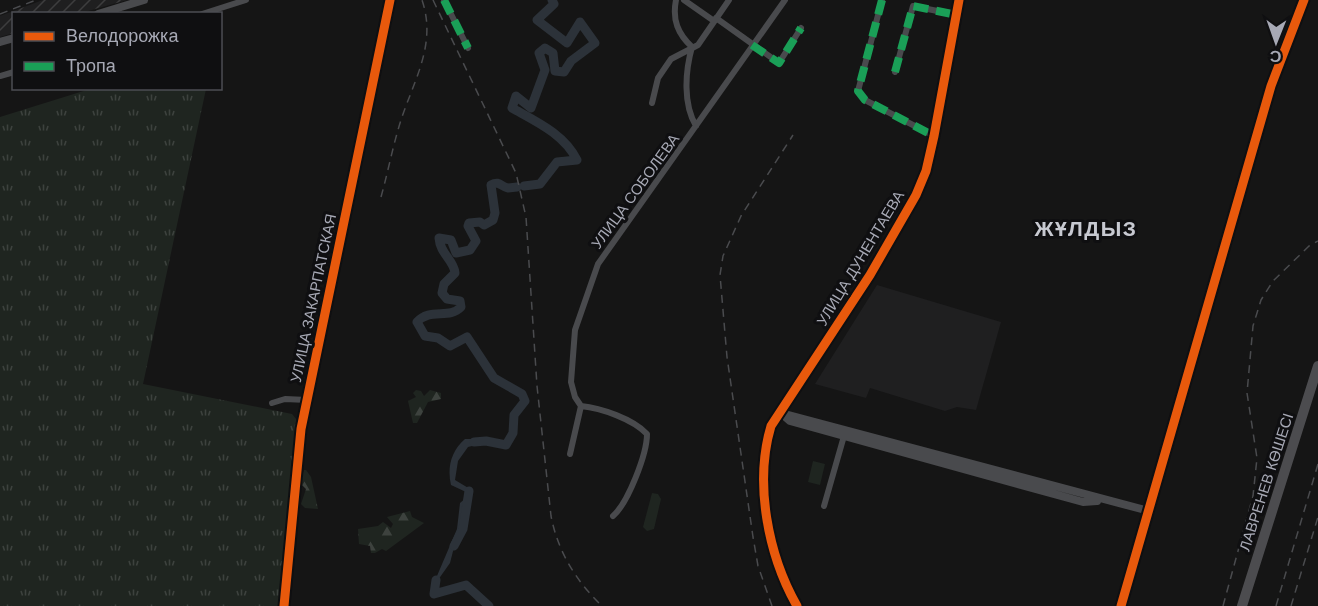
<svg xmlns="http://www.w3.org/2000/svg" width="1318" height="606" font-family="Helvetica,sans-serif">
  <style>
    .built { fill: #1f1f20 }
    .industrial { fill: url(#industrial-furrows) }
    .grass { fill: url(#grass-tufts) }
    .forest { fill: url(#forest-firs) }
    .pitch { fill: #1f2520 }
    .water { fill: #2c3239 }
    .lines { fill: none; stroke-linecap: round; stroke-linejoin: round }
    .river { stroke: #2c3239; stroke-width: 9 }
    .minor { stroke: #494a4d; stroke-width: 6 }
    .tertiary { stroke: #494a4d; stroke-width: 8 }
    .primary { stroke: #4c4c4f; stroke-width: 10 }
    .rail { stroke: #4a4b4e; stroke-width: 1.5; stroke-dasharray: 8 6; stroke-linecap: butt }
    .quiet { stroke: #1a9f57; stroke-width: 8; stroke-dasharray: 15 8; stroke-linecap: butt }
    .cycleway-casing { stroke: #0f0f11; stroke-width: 13 }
    .cycleway { stroke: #e8590c; stroke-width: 9 }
    .labels { text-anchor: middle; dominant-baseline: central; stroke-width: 6; stroke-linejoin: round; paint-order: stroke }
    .street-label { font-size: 15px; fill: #a7a9b5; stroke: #0f0f11 }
    .district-label { font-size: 21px; font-weight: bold; letter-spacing: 1.5px; fill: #c7c9d1; stroke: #0f0f11 }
  </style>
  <defs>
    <pattern id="industrial-furrows" width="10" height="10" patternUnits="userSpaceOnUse" patternTransform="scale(1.5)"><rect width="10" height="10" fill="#1f1f20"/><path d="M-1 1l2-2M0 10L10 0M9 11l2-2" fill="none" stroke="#3d3d3e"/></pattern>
    <pattern id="grass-tufts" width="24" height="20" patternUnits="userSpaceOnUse" patternTransform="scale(1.5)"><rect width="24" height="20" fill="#1f2520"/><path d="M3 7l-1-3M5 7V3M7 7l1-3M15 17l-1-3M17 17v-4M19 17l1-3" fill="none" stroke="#3d423e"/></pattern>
    <pattern id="forest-firs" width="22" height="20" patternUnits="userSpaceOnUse" patternTransform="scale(1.5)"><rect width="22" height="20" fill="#1f2520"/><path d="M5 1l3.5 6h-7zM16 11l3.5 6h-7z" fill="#3d423e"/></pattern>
  </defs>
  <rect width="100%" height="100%" fill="#151515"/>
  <path class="built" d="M877 285 1001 322 976 410 957 407 945 411 870 388 866 398 815 384Z"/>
  <path class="industrial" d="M43 0H127L81 13 14 14 13 33 0 37V16Z"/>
  <path class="grass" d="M90 89H206L143 384 292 414 300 424 278 606H0V117Z"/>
  <path class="forest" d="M416 390 421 391 424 396 430 390 441 393V399L428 402 417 423H413L408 401 416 397 413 393Z
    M304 470H306L311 477 318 509 305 508 301 504 306 489 300 483Z
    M410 511 412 517 424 523 386 551 382 549 375 553H371L370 546 359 544 358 529 378 526 383 522 391 528 393 524 387 517Z"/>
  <path class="pitch" d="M813 461 825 464 820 485 808 482Z
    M652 493 658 494 661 499 654 529 647 531 643 527Z"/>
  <path class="water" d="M465 439H484V443L468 447 458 461 455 480 470 489 471 494 463 512 450 563 438 580V588L431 590 457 529 460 503 467 497 466 492 451 485C447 468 451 451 465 439Z"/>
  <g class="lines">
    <path class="river" d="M524 186 540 184 557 162 577 160C564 134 537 122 512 108L516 96 531 108 545 70 539 53 545 48 553 53 555 71 564 72 571 61 595 43 580 22 567 43 537 20 554 4 552 0
      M474 442 486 441 506 445 513 433 514 415 525 401 522 394 494 378 467 337 450 346 438 338 425 336 417 322C430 307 449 320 461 307L460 301 447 299 442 293 444 284 455 273C454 260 440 254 439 238L451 240 456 253 470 250 476 241 468 226 469 223 480 222 484 225 493 220 495 213 491 185C500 180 501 187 508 188L517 187
      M454 546 463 529 469 491
      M436 580 434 594 466 585 489 606"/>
    <path class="minor" d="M444 0 468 48
      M676 0C672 20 678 34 692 47
      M684 0 714 21
      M882 0 858 91 865 100 934 136
      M202 14 246 0
      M716 18 779 63 801 28
      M692 47C685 72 683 104 696 126
      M895 72 913 6 957 15
      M0 76 14 72
      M652 103 658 78 671 59 698 45 729 0
      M272 403 285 399 307 400
      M581 406C601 408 633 419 647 434 647 454 628 503 613 516
      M781 413C746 460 770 559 797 606
      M570 454 581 406 575 397 571 382 575 330 598 264 785 0
      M824 506 844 436
      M1121 606 1149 511"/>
    <path class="tertiary" d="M98 14 144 0
      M0 42 14 38
      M781 413 1149 511 1271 86 1304 0
      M781 413 875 268 916 195 926 171 934 136 959 0
      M781 413 790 421 1083 502 1097 501
      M284 606 301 429 390 0"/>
    <path class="primary" d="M1242 606 1318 366"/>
    <path class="rail" d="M433 0 516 173 526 217 537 386 551 516C558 552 576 581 602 606
      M0 14 36 0
      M381 197C388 172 393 145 401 120 414 80 437 44 422 0
      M772 606 758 566 753 537 727 357 720 275 723 256 741 216 793 135
      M1223 606 1253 496 1257 458 1247 393 1253 326 1261 300 1273 281 1309 246 1318 241
      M1276 606 1318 464
      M1291 606 1318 517"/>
    <path class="quiet" d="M444 0 468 48
      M882 0 858 91 865 100 934 136
      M752 45 779 63 801 28
      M895 72 913 6 957 15"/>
    <g class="cycleway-casing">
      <path id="cycleway" d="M284 606 301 429 390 0
        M797 606C768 555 754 483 771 426L870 275 916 195 926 171 934 136 959 0
        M1121 606 1271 86 1304 0"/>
    </g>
    <use href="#cycleway" class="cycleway"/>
  </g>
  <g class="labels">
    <g class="street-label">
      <text transform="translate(635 191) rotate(-54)">УЛИЦА СОБОЛЕВА</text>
      <text transform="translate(860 258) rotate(-59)">УЛИЦА ДУНЕНТАЕВА</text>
      <text transform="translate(313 298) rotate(-78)">УЛИЦА ЗАКАРПАТСКАЯ</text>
      <text transform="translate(1266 482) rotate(-72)">ЛАВРЕНЕВ КӨШЕСІ</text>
    </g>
    <g class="district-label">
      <text x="1086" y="228">ЖҰЛДЫЗ</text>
    </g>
  </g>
  <rect x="12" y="12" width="210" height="78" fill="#0f0f11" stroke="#4c4d53" stroke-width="1.5"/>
  <rect x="24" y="32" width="30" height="9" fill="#e8590c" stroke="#4c4d53" stroke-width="1.5"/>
  <text x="66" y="42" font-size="18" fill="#a7a9b5">Велодорожка</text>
  <rect x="24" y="62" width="30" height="9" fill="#1a9f57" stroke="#4c4d53" stroke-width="1.5"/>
  <text x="66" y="72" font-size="18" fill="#a7a9b5">Тропа</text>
  <g transform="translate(1276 42) rotate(181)" stroke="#0f0f11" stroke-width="4.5" paint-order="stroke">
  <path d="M0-4.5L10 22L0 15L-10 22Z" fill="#a7a9b5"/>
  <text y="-9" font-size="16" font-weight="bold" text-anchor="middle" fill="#a7a9b5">С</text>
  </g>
</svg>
